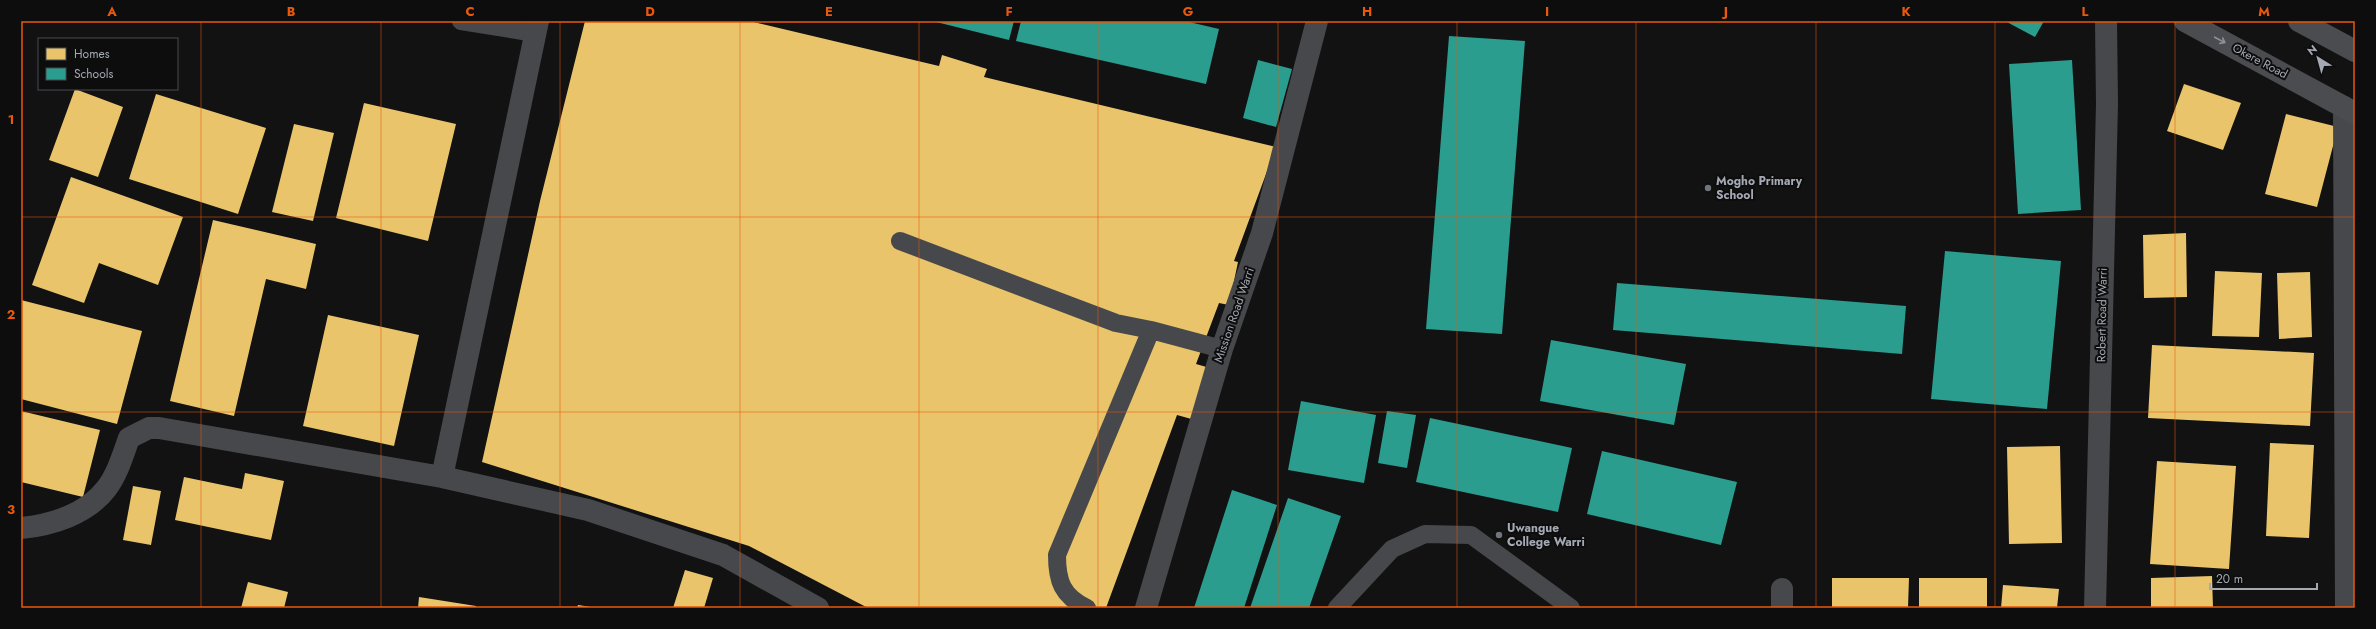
<svg xmlns="http://www.w3.org/2000/svg" width="2376" height="629" font-family="Jost,sans-serif">
  <style>
    .homes { fill: #e9c46a }
    .schools { fill: #2a9d8f }
    .lines { fill: none; stroke-linecap: round; stroke-linejoin: round }
    .lane { stroke: #47484b; stroke-width: 18 }
    .street { stroke: #47484b; stroke-width: 22 }
    .secondary { stroke: #4b4c4f; stroke-width: 22 }
    .oneway { stroke: #8e929a }
    .grid { fill: none; stroke: #e8590c; stroke-width: 1; stroke-opacity: 0.55 }
    .poi-dot { fill: #71747b; stroke: #0d0d0e; stroke-width: 1.5 }
    .labels { text-anchor: middle; dominant-baseline: central; stroke-width: 4; stroke-linejoin: round; paint-order: stroke }
    .street-label { font-size: 12px; fill: #a4a9b3; stroke: #0d0d0e }
    .poi-label { font-size: 12px; font-weight: bold; fill: #a4a9b3; stroke: #0d0d0e; text-anchor: start }
    .neatline { fill: none; stroke: #e8590c; stroke-width: 1.5 }
    .grid-label { font-size: 13px; text-anchor: middle; font-weight: bold; fill: #e8590c }
  </style>
  <rect width="100%" height="100%" fill="#121213"/>
  <path class="homes" d="M585 21H749L939 66 942 55 987 69 984 77 1276 147 1234 261 1238 262 1229 305 1219 303 1196 364 1210 368 1195 420 1177 415 1106 608H868L749 546 482 462 540 201Z
    M2184 84 2241 103 2223 150 2167 131Z
    M75 89 123 107 98 177 49 160Z
    M156 94 266 128 238 214 129 179Z
    M364 103 456 124 428 241 336 218Z
    M2286 114 2338 127 2317 207 2265 194Z
    M294 124 334 133 313 221 272 212Z
    M71 177 183 217 158 285 99 263 84 303 32 285Z
    M213 220 316 244 306 289 266 279 234 416 170 401Z
    M2186 233 2187 297 2144 298 2143 235Z
    M2215 271 2262 273 2259 337 2212 336Z
    M2310 272 2312 337 2279 339 2277 273Z
    M21 300 142 331 117 424 21 399Z
    M328 315 419 335 394 446 303 426Z
    M2152 345 2314 353 2310 426 2148 418Z
    M21 411 100 430 83 497 21 482Z
    M2270 443 2314 445 2309 538 2266 536Z
    M2060 446 2062 543 2009 544 2007 447Z
    M2157 461 2236 466 2229 569 2150 564Z
    M245 473 284 481 271 540 175 520 184 477 242 489Z
    M133 486 161 491 151 545 123 540Z
    M685 570 713 578 704 608H673Z
    M2212 576 2213 608H2151V578Z
    M1832 578H1909L1908 608H1832Z
    M1919 578H1987V608H1919Z
    M248 582 288 592 284 608H241Z
    M2003 585 2059 589 2057 608H2001Z
    M419 597 476 606V608H418Z
    M578 605 591 607V608H577Z"/>
  <path class="schools" d="M932 21H1014L1009 40Z
    M1021 21H1185L1219 29 1206 84 1016 41Z
    M2005 21H2044L2035 37Z
    M1449 36 1525 41 1502 334 1426 329Z
    M1258 60 1292 69 1276 127 1243 118Z
    M2072 60 2081 210 2018 214 2009 64Z
    M1945 251 2061 261 2047 409 1931 399Z
    M1617 283 1906 306 1902 354 1613 330Z
    M1551 340 1686 364 1674 425 1540 401Z
    M1301 401 1376 415 1364 483 1288 470Z
    M1387 411 1416 415 1407 468 1378 463Z
    M1430 418 1572 448 1558 512 1416 482Z
    M1602 451 1737 482 1721 545 1587 514Z
    M1232 490 1277 505 1244 608H1194Z
    M1288 498 1341 516 1309 608H1250Z"/>
  <g class="lines">
    <path class="lane" d="M461 21 535 33
      M900 241 1116 323 1151 330 1057 555C1057 581 1062 596 1087 608
      M1151 330 1222 349
      M1337 608 1392 549 1425 534 1471 535 1571 608"/>
    <path class="street" d="M2344 107 2346 608
      M442 477 538 21
      M21 528C52 525 87 514 106 489 117 475 123 455 129 438L149 428H159L442 477 588 510 723 555 818 608
      M1146 608 1222 349 1262 233 1317 21
      M1782 608V589
      M2095 608 2107 104 2106 21"/>
    <path class="secondary" d="M2185 21 2355 113
      M2299 21 2355 51"/>
  </g>
  <defs><path id="oneway-shaft" d="M-6 0H5M1.5-3L5.5 0L1.5 3" fill="none" stroke-width="1.6" stroke-linecap="round" stroke-linejoin="round"/></defs>
  <use class="oneway" href="#oneway-shaft" transform="translate(2220 40) rotate(28)"/>
  <path class="grid" d="M201 21V608M381 21V608M560 21V608M740 21V608M919 21V608M1098 21V608M1278 21V608M1457 21V608M1636 21V608M1816 21V608M1995 21V608M2175 21V608M21 217H2355M21 412H2355"/>
  <g class="poi-dot">
    <circle cx="1708" cy="188" r="4"/>
    <circle cx="1499" cy="535" r="4"/>
  </g>
  <g class="labels">
    <g class="street-label">
      <text transform="translate(2260 61) rotate(28)">Okere Road</text>
      <text transform="translate(1234 315) rotate(-71)">Mission Road Warri</text>
      <text transform="translate(2102 315) rotate(-89)">Robert Road Warri</text>
    </g>
    <g class="poi-label">
      <text x="1716" y="181">Mogho Primary<tspan x="1716" dy="14">School</tspan></text>
      <text x="1507" y="528">Uwangue<tspan x="1507" dy="14">College Warri</tspan></text>
    </g>
  </g>
  <rect width="2376" height="629" fill="none" stroke="#0d0d0e" stroke-width="44"/>
  <rect x="38" y="38" width="140" height="52" fill="#0d0d0e" stroke="#494b50"/>
  <rect x="46" y="48" width="20" height="12" fill="#e9c46a" stroke="#494b50"/>
  <text x="74" y="58" font-size="12" fill="#a4a9b3">Homes</text>
  <rect x="46" y="68" width="20" height="12" fill="#2a9d8f" stroke="#494b50"/>
  <text x="74" y="78" font-size="12" fill="#a4a9b3">Schools</text>
  <g transform="translate(2318 58) rotate(323)" stroke="#0d0d0e" stroke-width="3" paint-order="stroke">
  <path d="M0-3L7 15L0 10L-7 15Z" fill="#a4a9b3"/>
  <text y="-6" font-size="11" font-weight="bold" text-anchor="middle" fill="#a4a9b3">N</text>
  </g>
  <path d="M2210 583v6h107v-6" fill="none" stroke="#a4a9b3" stroke-width="2"/>
  <text x="2216" y="583" font-size="12" fill="#a4a9b3" stroke="#0d0d0e" stroke-width="3" paint-order="stroke">20 m</text>
  <rect x="22" y="22" width="2332" height="585" class="neatline"/>
  <g class="grid-label">
    <text x="112" y="16">A</text>
    <text x="291" y="16">B</text>
    <text x="470" y="16">C</text>
    <text x="650" y="16">D</text>
    <text x="829" y="16">E</text>
    <text x="1009" y="16">F</text>
    <text x="1188" y="16">G</text>
    <text x="1367" y="16">H</text>
    <text x="1547" y="16">I</text>
    <text x="1726" y="16">J</text>
    <text x="1906" y="16">K</text>
    <text x="2085" y="16">L</text>
    <text x="2264" y="16">M</text>
    <text x="11" y="124">1</text>
    <text x="11" y="319">2</text>
    <text x="11" y="514">3</text>
  </g>
</svg>
